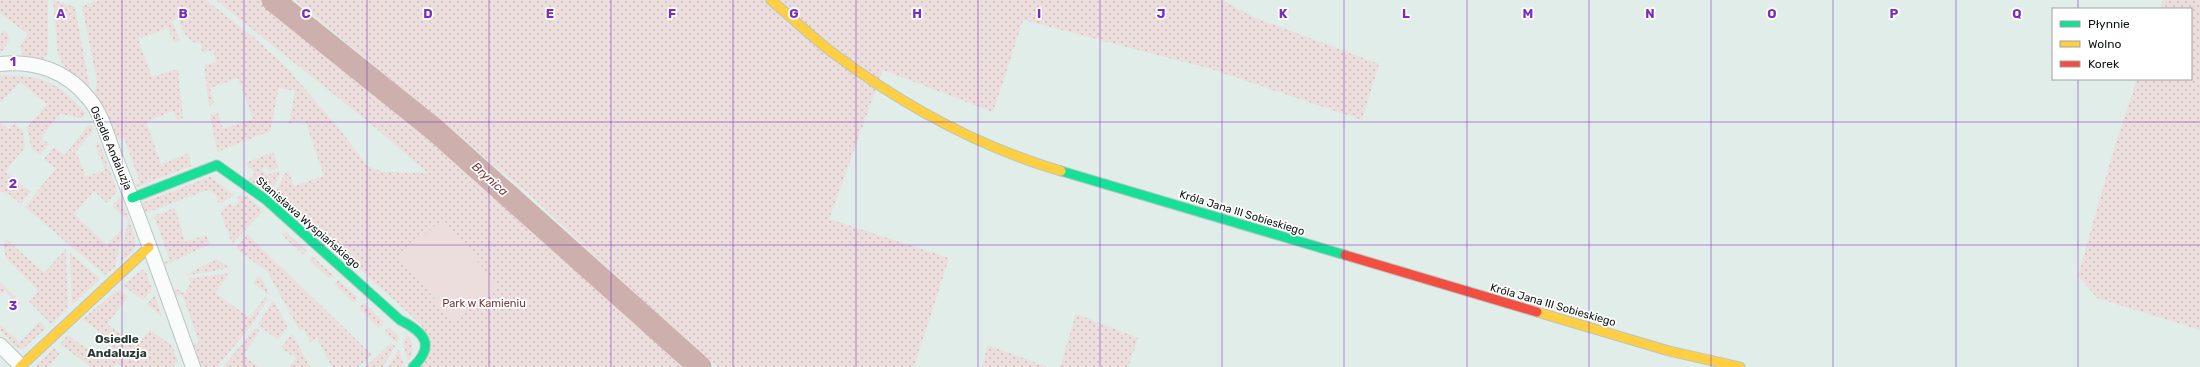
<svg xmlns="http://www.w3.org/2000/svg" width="2200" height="367" font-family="Rubik,sans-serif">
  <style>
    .grass { fill: url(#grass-dots) }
    .pitch { fill: #ecdedc }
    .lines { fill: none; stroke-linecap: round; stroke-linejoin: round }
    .river { stroke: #cdafad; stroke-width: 23 }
    .street-casing { stroke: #bbc4c1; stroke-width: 16 }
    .fast-casing { stroke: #bbc4c1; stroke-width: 11 }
    .slow-casing { stroke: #bbc4c1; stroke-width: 11 }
    .jam-casing { stroke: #bbc4c1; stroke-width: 11 }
    .street { stroke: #fafcfc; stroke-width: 14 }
    .fast { stroke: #16e098; stroke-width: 9 }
    .slow { stroke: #ffcf43; stroke-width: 9 }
    .jam { stroke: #f24e42; stroke-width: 9 }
    .grid { fill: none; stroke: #7b2cbf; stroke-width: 1; stroke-opacity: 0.55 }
    .labels { text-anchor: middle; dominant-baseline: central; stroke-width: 3.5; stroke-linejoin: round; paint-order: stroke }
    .street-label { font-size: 11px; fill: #0e1613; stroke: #fff }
    .park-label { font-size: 11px; fill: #793a3c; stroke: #fff }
    .water-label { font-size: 12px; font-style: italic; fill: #7a3b3d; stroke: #fff }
    .neighbourhood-label { font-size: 12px; font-weight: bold; fill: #283a35; stroke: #fff }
    .grid-label { font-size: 13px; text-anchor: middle; font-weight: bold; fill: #7b2cbf; stroke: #fff; stroke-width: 3.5; stroke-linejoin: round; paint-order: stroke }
  </style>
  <defs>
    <pattern id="grass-dots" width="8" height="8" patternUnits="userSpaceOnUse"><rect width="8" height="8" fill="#ecdedc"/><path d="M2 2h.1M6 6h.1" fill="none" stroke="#c9bebc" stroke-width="1.8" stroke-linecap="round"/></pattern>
  </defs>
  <rect width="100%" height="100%" fill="#e1ede9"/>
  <path class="grass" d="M0 0H48V51L45 58 37 60 23 56 20 46 28 34 0 13Z
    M53 0 75 7 89 83V89L64 66 58 55Z
    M100 0H206L259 42 286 67 342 132 367 166 384 172 428 173 371 124 216 0H261L459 160 683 367H421L422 325 275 193 285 173 289 172 294 186 324 176 305 120 289 124 295 91 279 88 270 131 217 152 210 115 218 113 223 129 253 119 238 78 210 88 214 104 209 106 204 65 216 62 213 50 202 53 201 43C186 44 183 30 178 18L172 21 180 40 174 42 168 28 138 39 152 77 178 69 183 118 177 120 173 111 146 122 161 164 189 153 191 166 136 187 135 185 140 183 124 137 115 140 94 98 97 81 82 6Z
    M295 0H1222L1253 17 1379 64 1362 120 1208 68 1023 20 993 112 883 70 829 219 949 258 914 367H718L682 338 530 195Z
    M2163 0H2200V330L2097 298 2078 276 2114 149 2137 79H2191V9H2160Z
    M4 30 8 34 9 41 0 54V36Z
    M0 75C40 74 61 83 86 114L81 118 60 114 41 138 49 144 40 155 31 147 27 127 47 104 20 82 0 103Z
    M0 122 9 129 14 123 23 131 25 147 5 172 31 192 21 204 6 192H0Z
    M88 125H92L94 130 76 152 86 177 105 170 95 144 99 142 117 191 107 203 94 191 74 214 107 245 123 228 115 267 105 275 25 207 56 168 44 159 54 147 65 155Z
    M273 152 278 168 269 171 266 167 261 169 267 175 279 171C280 181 271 190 264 194L247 182 255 173 245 163Z
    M210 177 234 195 222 203 218 202 215 194 207 190 143 214 140 206 142 203Z
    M238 196H247L263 211 233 243 230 238 221 213 224 207 230 204 233 206 239 202Z
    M120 197C124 207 139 240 134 249 131 254 124 259 120 263L128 220 112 206Z
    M175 208 185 242 206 235 210 244 163 266 160 264 170 260 154 216Z
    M285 231 307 251 304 255 282 235Z
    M247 234 372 355 358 367H332L317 338 310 342 304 329 300 331 267 271 236 249Z
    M7 240 44 273 66 249 68 308 51 324 29 301 39 291 6 258 3 245Z
    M70 253 100 279 72 305Z
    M312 256 333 275 330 279 309 260Z
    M216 259 230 268 184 276Z
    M142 270 146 272 152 290 143 300 123 285Z
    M230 273 215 293 250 318 265 297 267 300 253 323 217 367H198L190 345 199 342 182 294 172 297 170 291 176 289 185 293 191 282 187 279Z
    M258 276 262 279 270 296 253 283Z
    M338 280 358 298 354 303 334 284Z
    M0 282 21 303 20 305 5 291 0 295Z
    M118 289 128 297 107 324 136 346 150 330 172 346 178 361 173 367H122L117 363 113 367H91L60 344 68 335 101 359 114 343 83 319Z
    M155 295 162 317 147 304Z
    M273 300 288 327 278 340 258 325Z
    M364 303 384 322 379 328 359 308Z
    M1076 314 1138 338 1128 367H1060Z
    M40 321 46 328 23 349 16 347 0 330V325L20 342Z
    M389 327 399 336 397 343 384 332Z
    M255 328 260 331 243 355 259 367H223Z
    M292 334 310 367H289L296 358 281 348Z
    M407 334C414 344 415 352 408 362L403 342Z
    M391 343 395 346 383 367H365Z
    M988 345 1047 367H982Z
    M54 348 60 353 49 367H35Z
    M399 349 404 367H388Z"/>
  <path class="pitch" d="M443 219 498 286 454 322 399 256Z"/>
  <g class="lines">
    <path class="river" d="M273 0 435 130 700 367"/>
    <g class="street-casing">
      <path id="street" d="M0 64C35 60 67 71 89 99 103 115 108 140 116 159 144 228 168 298 193 367
        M0 345 20 365"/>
    </g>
    <g class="fast-casing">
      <path id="fast" d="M1061 171 1345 255
        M132 198 217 165 265 199 400 320C424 332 436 345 413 367"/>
    </g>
    <g class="slow-casing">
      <path id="slow" d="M771 0C792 18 812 37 833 53 901 104 979 147 1061 171
        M1537 312 1669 351 1740 367
        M20 367 149 247"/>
    </g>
    <g class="jam-casing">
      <path id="jam" d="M1345 255 1537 312"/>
    </g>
    <use href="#street" class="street"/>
    <use href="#fast" class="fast"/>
    <use href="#slow" class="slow"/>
    <use href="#jam" class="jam"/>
  </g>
  <path class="grid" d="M122 0V367M244 0V367M367 0V367M489 0V367M611 0V367M733 0V367M856 0V367M978 0V367M1100 0V367M1222 0V367M1344 0V367M1467 0V367M1589 0V367M1711 0V367M1833 0V367M1956 0V367M2078 0V9M2078 79V367M0 122H2200M0 245H2200"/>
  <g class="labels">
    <g class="street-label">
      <text transform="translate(111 148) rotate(67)">Osiedle Andaluzja</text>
      <text transform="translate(1242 213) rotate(17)">Króla Jana III Sobieskiego</text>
      <text transform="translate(308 223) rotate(41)">Stanisława Wyspiańskiego</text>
      <text transform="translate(1553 305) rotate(16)">Króla Jana III Sobieskiego</text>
    </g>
    <g class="park-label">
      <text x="484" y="303">Park w Kamieniu</text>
    </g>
    <g class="water-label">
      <text transform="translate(490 179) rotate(42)">Brynica</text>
    </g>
    <g class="neighbourhood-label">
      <text x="117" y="339">Osiedle<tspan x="117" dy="14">Andaluzja</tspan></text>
    </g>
  </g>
  <g class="grid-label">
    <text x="61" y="18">A</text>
    <text x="183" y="18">B</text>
    <text x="306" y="18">C</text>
    <text x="428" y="18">D</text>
    <text x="550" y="18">E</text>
    <text x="672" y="18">F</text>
    <text x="794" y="18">G</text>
    <text x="917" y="18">H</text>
    <text x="1039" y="18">I</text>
    <text x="1161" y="18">J</text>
    <text x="1283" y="18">K</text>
    <text x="1406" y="18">L</text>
    <text x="1528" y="18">M</text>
    <text x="1650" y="18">N</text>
    <text x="1772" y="18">O</text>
    <text x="1894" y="18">P</text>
    <text x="2017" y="18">Q</text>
    <text x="13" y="66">1</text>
    <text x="13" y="188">2</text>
    <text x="13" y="310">3</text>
  </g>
  <rect x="2052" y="8" width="140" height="72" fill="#ffffff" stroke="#9fa2a1"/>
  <rect x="2060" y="21" width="20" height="6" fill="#16e098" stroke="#9fa2a1"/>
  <text x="2088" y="28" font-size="12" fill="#0e1613">Płynnie</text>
  <rect x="2060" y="41" width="20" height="6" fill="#ffcf43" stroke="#9fa2a1"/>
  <text x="2088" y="48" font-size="12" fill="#0e1613">Wolno</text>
  <rect x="2060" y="61" width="20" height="6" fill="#f24e42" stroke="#9fa2a1"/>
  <text x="2088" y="68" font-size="12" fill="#0e1613">Korek</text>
</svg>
